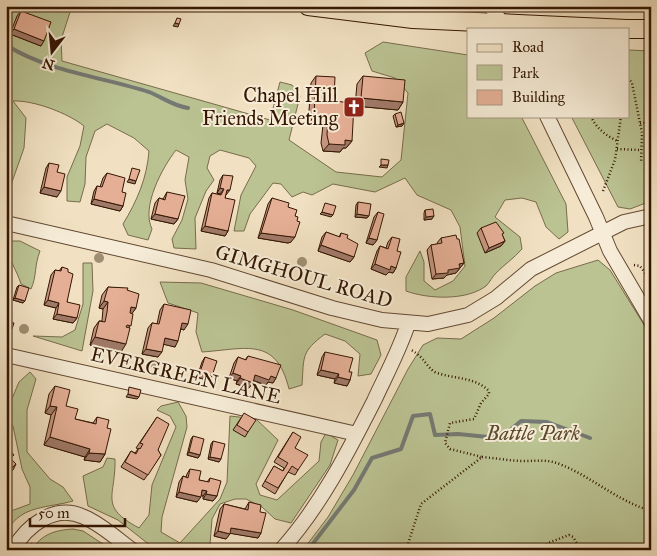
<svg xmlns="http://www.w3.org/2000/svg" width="657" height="556" font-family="'IM FELL Great Primer',serif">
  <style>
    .green { fill: #bbc393; stroke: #786c4a }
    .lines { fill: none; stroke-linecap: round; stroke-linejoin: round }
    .stream { stroke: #757973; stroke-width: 4 }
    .minor-casing { stroke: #634932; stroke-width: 16 }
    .major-casing { stroke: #341602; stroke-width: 20 }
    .path { stroke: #341602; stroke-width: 2.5; stroke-dasharray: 1 2.5; stroke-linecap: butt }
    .minor { stroke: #f6ecd7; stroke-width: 14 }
    .major { stroke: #f1e1c2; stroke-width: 18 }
    .tree { fill: #9f8e71 }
    .wall { fill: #c59681; stroke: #341602 }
    .shaded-wall { fill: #a07a69; stroke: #341602 }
    .building { fill: #e5af96; stroke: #341602 }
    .labels { text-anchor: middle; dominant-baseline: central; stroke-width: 4; stroke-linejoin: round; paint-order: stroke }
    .poi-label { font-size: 20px; fill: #341602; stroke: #f6ecd7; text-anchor: end }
    .street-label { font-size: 20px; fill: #341602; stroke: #f6ecd7 }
    .park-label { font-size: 20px; font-style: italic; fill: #5c4a2e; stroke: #f6ecd7 }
  </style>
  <rect width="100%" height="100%" fill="#f1e1c2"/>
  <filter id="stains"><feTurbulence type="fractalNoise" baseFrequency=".004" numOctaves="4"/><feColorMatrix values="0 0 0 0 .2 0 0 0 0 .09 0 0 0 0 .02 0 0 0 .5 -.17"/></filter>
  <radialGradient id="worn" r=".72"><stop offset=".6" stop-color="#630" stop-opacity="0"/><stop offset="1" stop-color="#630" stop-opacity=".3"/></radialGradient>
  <path class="green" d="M6 6H72L61 40 62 61 270 120 280 82 292 85 300 96 289 140 336 172 382 177 401 160 408 93 395 78 372 71 365 53 383 42 468 55V116H521L566 204 568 232 559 239 546 227 536 202 522 198 505 200 495 217 520 237 522 249C514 258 504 265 496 273 492 277 490 282 486 286 466 301 428 299 406 291V277L420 251 424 262V281L435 290 453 281 465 266 460 227 451 210 417 195 405 178 375 192 333 184 312 195 303 192 292 197 281 184 273 183 250 214 244 231H234L241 195 256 166 249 158 220 150 210 156 207 168 214 180 206 191 195 218 196 249 174 248 172 239 182 220 188 199 185 180 189 157 176 150C162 168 141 207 152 229L148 240 128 235 123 224C137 201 147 178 149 151L134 138 107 124 95 131 86 157 85 184 80 202 67 201V177L80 146 84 126C68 113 33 100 13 101L26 118 24 148 6 199V182L11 173V162L9 131 6 130Z
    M628 50 651 51V201L630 209 618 207 571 116H628Z
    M6 241H20L40 251C34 266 37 276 31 289L21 284C17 270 6 256 6 241Z
    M598 260 610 270 651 336V550H303L328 517 353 475 408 369 423 345 437 338 461 339 494 318 535 286 556 273Z
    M83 263H92L93 291 82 351 33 336 62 337 75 330 83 304Z
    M160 282 201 283 293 310 377 340 381 355 371 374 358 376 360 354 345 341 325 334C301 352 304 356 302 385L289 389C276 336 246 349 202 352L196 332 198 313 168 303Z
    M30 372 36 379 27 410V452L50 479 63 487 73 501C49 508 21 505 8 530L6 519 11 511 30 504V487L22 469 13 426 6 421V404L11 401 19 382Z
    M178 402 186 416 187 427 162 517 161 532 180 543 220 499 227 482 230 416 256 419 278 440 256 484 260 495 277 500 319 461 321 442 326 433 338 440 330 465 291 523 275 519 262 507 246 499H235L220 504 212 519 210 544 218 550H156L118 520 88 506 83 476 103 467 107 458 115 459C116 497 98 506 139 528L149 515 152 485 176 427 170 416 157 410 161 406Z
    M73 529 83 531 112 550H32C41 534 56 530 73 529Z"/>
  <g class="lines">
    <path class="stream" d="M6 45C49 72 102 77 149 92 162 97 173 106 188 108
      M308 550 354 490 372 458 401 449 413 416 430 414 435 435 458 434 488 437 509 431 521 421 547 422 590 438"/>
    <g class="minor-casing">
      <path id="minor" d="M491 6 505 29
        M547 116 596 217 610 251 651 321
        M6 223 211 270 332 308 382 320 428 324 468 315 496 298 531 269 624 222 651 216
        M6 355 357 434
        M13 550C26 526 55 503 84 517 101 524 117 539 132 550
        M281 550C320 507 348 452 374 401 386 375 399 351 408 324"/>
    </g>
    <g class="major-casing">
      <path id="major" d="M308 6 413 19 627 29
        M628 29H651"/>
    </g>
    <path class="path" d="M628 78 632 83 642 133 641 163
      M591 116C595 127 607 137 618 141
      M640 123H651
      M617 149 640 150
      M603 191 615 160 621 116
      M634 265 640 266 651 281
      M482 457C496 458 510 461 524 461 538 461 549 459 562 465 593 478 618 501 651 511
      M31 544 41 550
      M406 550 421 504 482 457 450 449 445 443 450 423 474 419 481 403 489 394V391C475 377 455 379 437 373 427 369 425 357 411 350
      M542 550 548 543 569 535 573 537 581 550"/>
    <use href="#minor" class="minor"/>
    <use href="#major" class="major"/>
  </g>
  <g class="tree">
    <circle cx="99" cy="258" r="5"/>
    <circle cx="302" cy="262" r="5"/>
    <circle cx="24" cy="329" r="5"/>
    <circle cx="155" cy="364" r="5"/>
  </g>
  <path class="wall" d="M21 11 41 46 10 34 17 16Z
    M316 76 337 101 352 141 346 148H343L340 152 323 151 321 143 323 125 308 124 311 83Z
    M363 76 403 102 398 110 355 106 357 84Z
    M395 114 404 123 402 126 396 127 393 116Z
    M49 163 57 172V197L40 193 46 168Z
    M107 173 122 192 123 206 120 211 91 204 94 191 97 186 100 187 103 178Z
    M223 175 226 195H225V198L228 231 225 236 201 231 209 198 212 193 220 195V194L217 193 220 180Z
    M167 192 178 219 174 224 151 219 155 203 159 198 163 199Z
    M272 198 288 207 295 216 291 242 288 243 258 238 268 204Z
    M358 202 369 216 367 218 355 217 356 205Z
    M425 210 432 219 424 220V213Z
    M378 212 377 240 373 245 366 243 374 217Z
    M481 228 502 235 505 241 501 246 485 253 477 233Z
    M326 232 339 237 341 233 347 238 354 257 350 262 318 251 322 237Z
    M392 237 397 251 396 268 393 273 389 272 386 275 371 269 377 251 380 246 386 248 388 242Z
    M441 238 457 239 464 263 456 273 447 275 444 278 432 279 427 250 431 245 438 244 437 243Z
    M62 267 68 272 67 302 77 318 73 323 53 319 56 308 44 305 51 275 55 270 59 271Z
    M19 285 23 303 13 300 17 287Z
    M108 287 127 290 136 308 132 313 129 328 121 352 90 345 94 328 99 321H102L103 309 99 308 102 295Z
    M164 304 184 330 181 329 175 347 164 344 158 357 142 354 148 328 152 323 157 324 160 310Z
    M325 352 349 372 350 380 347 386 334 383 335 379 317 375 322 357Z
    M248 356 276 378 273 383 268 382 266 385 253 381 249 388 236 384 237 381 229 378 234 363 238 357 245 360Z
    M205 357 212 376 209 381 197 377 202 362Z
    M55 386 66 406 75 419 93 423 97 417 107 428 105 454 100 462 84 460 85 457 44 445 51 415 45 413 49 394Z
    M157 417 158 450 161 455 144 480 121 467 131 451 135 453 138 449 136 448Z
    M241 418 248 432 245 437 233 430Z
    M293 432 298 470 295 475 288 472 275 494 262 486 274 466 283 471 284 468 274 462Z
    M193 436 200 455 198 458 187 455 191 439Z
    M213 441 219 462 208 459 211 444Z
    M190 469 199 480 207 482 210 478 217 496 213 501 203 499V496L201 495 197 502 176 497 179 482 183 476 186 477 187 474Z
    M249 502 261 533 258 538 230 533 226 539 214 536 220 509 224 504 245 509Z"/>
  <path class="shaded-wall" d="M175 23 179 24 178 27 173 26Z
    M14 29 44 41 41 46 10 34Z
    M361 98 403 102 398 110 355 106Z
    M314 116 328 117 323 125 308 124Z
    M404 123 402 126 396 127 398 125Z
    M345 140 352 141 346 148H343L340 152 323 151 329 144Z
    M381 165H388L387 168 379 167Z
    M129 179 136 181 135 184 127 182Z
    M44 187 61 191 57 197 40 193Z
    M220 188 224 189 220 194 217 193Z
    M227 190H230L226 195H223Z
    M94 199 123 206 120 211 91 204Z
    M322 212 333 215 331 217 320 214Z
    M155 214 178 219 174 224 151 219Z
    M357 214 369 216 367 218 355 217Z
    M434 216 432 219 424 220 426 217Z
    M205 226 228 231 225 236 201 231Z
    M261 233 295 237 291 242 288 243 258 238Z
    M369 238 377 240 373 245 366 243Z
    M505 241 501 246 485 253 489 248Z
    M321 245 354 257 350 262 318 251Z
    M464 263 456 273 447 275 444 278 432 279 436 274 459 264Z
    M375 264 391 266 396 268 393 273 389 272 386 275 371 269Z
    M15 298 25 301 23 303 13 300Z
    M48 300 59 303 56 308 44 305Z
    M104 301 108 302 103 309 99 308Z
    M131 307 136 308 131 315 126 314Z
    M57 314 77 318 73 323 53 319Z
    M182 323 188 324 184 330 179 328Z
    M6 334 10 335 7 340H6Z
    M95 337 126 344 121 352 90 345Z
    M165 338 178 341 175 347 162 344Z
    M146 349 162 352 158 357 142 354Z
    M321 370 339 374 335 379 317 375Z
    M200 372 212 376 209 381 197 377Z
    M233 373 241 376 237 381 229 378Z
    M255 375 271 376 276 378 273 383 268 382 266 385 252 380Z
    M338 377 350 380 347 386 334 383Z
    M240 378 253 383 249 388 236 384Z
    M128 394 139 397 137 399 126 397Z
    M50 406 57 407 51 415 45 413Z
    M50 437 90 449 85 457 44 445Z
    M189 452 200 455 198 458 187 455Z
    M89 453 105 454 100 462 84 460Z
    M210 457 221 459 219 462 208 459Z
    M16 464 13 470 6 475V473Z
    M202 490 207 491 203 496 199 495Z
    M179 492 201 497 197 502 176 497Z
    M206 494 217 496 213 501 203 499Z
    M231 528 261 533 258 538 228 533Z
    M218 531 230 534 226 539 214 536Z"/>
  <path class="building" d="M21 11 51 22 44 41 14 29Z
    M177 18 181 19 179 24 175 23Z
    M316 76 335 77 334 98H337V101L354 104 352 141 345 140V145L329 144 327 135 328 117 314 116Z
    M363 76 405 80 403 102 361 98Z
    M401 112 404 123 398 125 395 114Z
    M381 159 389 160 388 165H381Z
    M49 163 59 165 57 172 65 174 61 191 44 187Z
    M6 168 9 169 7 178H6Z
    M132 168 140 170 136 181 129 179Z
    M107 173 125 178 122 192 126 193 123 206 94 199 97 186 102 187Z
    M223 175 233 176 230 190H227L225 198 235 200 228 231 205 226 212 193 221 195 224 189 220 188Z
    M167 192 185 196 178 219 155 214 159 198 165 200Z
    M272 198 289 203 288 207 297 210 295 216 298 217 297 221 300 222 295 237H292L261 233Z
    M358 202 371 204 369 216 357 214Z
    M325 203 336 206 333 215 322 212Z
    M433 209 434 216 426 217 425 210Z
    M378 212 384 214 377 240 369 238Z
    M496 222 504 233 502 234 505 241 489 248 481 228Z
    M326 232 340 237 341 233 348 235 347 238 358 244 354 257 321 245Z
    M456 235 457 239H459L464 263 459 264 460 268 448 270V273L436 274 431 245 442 243 441 238Z
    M392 237 400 239 397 251 401 252 396 268 391 266 390 270 375 264 380 246 388 249Z
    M62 267 68 269V272L73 274 67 302 80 305 77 318 57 314 59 303 48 300 55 270 61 271Z
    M19 285 29 288 25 301 15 298Z
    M108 287 128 288 127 290 139 294 136 308 131 307 130 313 133 314 131 326 127 325 126 327 130 328 126 344 95 337 99 321 105 322 107 312 108 302 104 301Z
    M164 304 191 310 188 324 182 323 178 341 165 338 162 352 146 349 152 323 159 324Z
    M6 321 14 323 10 335 6 334Z
    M325 352 353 358 349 372H352L350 380 338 377 339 374 321 370Z
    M248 356 281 365 276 378 271 376 269 380 255 375 253 383 240 378 241 376 233 373 238 357 246 360Z
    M205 357 217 361 212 376 200 372Z
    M55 386 70 390 66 406 78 409 75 419 96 424 97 417 109 420 107 428 111 429 105 454 89 453 90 449 50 437 57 407 50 406Z
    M129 387 141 390 139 397 128 394Z
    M244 413 256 420 248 432 237 425Z
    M157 417 169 424 158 450 161 455 148 475 125 462 131 451 136 454 139 448 140 449 143 444 140 443Z
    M293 432 301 437 295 448 308 455 298 470 292 466 278 488 265 481 274 466 283 471 288 463 278 457Z
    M193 436 204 439 200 455 189 452Z
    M213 441 225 444 221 459 210 457Z
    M8 448 14 455 10 458 16 464 6 473V449Z
    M190 469 201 471 199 480 209 482 210 478 221 481 217 496 206 494 207 491 202 490 201 497 179 492 183 476 188 478Z
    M249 502 261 505 260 512 266 513 261 533 231 528 230 534 218 531 224 504 248 510Z"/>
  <defs>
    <g id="church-square" transform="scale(1.125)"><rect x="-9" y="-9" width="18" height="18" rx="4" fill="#8f2418" stroke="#f6ecd7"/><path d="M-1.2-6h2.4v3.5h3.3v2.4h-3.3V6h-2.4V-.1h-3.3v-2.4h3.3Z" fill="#fff"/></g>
  </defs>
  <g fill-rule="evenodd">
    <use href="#church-square" x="354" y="107"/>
  </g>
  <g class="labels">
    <g class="poi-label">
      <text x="338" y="95">Chapel Hill<tspan x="338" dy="23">Friends Meeting</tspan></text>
    </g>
    <g class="street-label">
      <text transform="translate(304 276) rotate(16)">GIMGHOUL ROAD</text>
      <text transform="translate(186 375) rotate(13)">EVERGREEN LANE</text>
    </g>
    <g class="park-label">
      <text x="533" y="433">Battle Park</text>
    </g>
  </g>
  <rect width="657" height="556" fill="none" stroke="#f1e1c2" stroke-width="25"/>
  <rect x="8" y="8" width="642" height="541" fill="none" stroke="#341602" stroke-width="2.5"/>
  <rect x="12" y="12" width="632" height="531" fill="none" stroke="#341602"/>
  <rect x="467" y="28" width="162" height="90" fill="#f6ecd7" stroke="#a89682"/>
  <rect x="477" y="44" width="25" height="8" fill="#f1e1c2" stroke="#a89682"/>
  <text x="512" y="52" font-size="15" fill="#341602">Road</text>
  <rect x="477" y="65" width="25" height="15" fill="#bbc393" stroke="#a89682"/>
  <text x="512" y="78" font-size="15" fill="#341602">Park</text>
  <rect x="477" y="90" width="25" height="15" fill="#e5af96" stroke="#a89682"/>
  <text x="512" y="102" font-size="15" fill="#341602">Building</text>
  <g transform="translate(52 52) rotate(196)" stroke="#f6ecd7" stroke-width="4" paint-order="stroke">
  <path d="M0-4L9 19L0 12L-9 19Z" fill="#341602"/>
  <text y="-8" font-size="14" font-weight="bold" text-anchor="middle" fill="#341602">N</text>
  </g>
  <path d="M30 518v8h95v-8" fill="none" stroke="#341602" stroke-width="2.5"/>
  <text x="38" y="518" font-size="15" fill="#341602" stroke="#f6ecd7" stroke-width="4" paint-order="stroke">50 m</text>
  <rect width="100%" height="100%" filter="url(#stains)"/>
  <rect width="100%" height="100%" fill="url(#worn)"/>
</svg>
